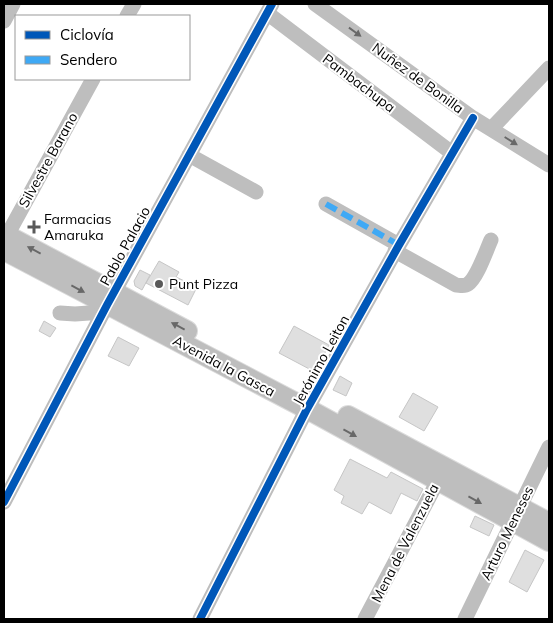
<svg xmlns="http://www.w3.org/2000/svg" width="553" height="623" font-family="Mulish,sans-serif">
  <style>
    .building { fill: #dfdfdf; stroke: #c6c6c6 }
    .lines { fill: none; stroke-linecap: round; stroke-linejoin: round }
    .major-casing { stroke: #dbdbdb; stroke-width: 22 }
    .minor { stroke: #bebebe; stroke-width: 15 }
    .major { stroke: #bebebe; stroke-width: 20 }
    .quiet { stroke: #3fa9f5; stroke-width: 6; stroke-dasharray: 12 6; stroke-linecap: butt }
    .cycleway-casing { stroke: #fff; stroke-width: 11 }
    .cycleway { stroke: #0057b8; stroke-width: 8 }
    .oneway { fill: #686868 }
    .poi-dot { fill: #595959; stroke: #fff; stroke-width: 2 }
    .labels { text-anchor: middle; dominant-baseline: central; stroke-width: 4; stroke-linejoin: round; paint-order: stroke }
    .street-label { font-size: 14px; fill: #000; stroke: #fff }
    .poi-label { font-size: 14px; fill: #000; stroke: #fff; text-anchor: start }
  </style>
  <rect width="100%" height="100%" fill="#fff"/>
  <path class="building" d="M159 261 179 272 176 277 197 287 188 305 146 283Z
    M140 270 150 275 142 290 135 286 134 281Z
    M44 321 56 328 50 337 39 331Z
    M294 326 329 345 315 372 279 353Z
    M118 337 139 348 129 366 108 356Z
    M340 376 352 383 346 396 333 390Z
    M413 393 438 407 424 431 399 417Z
    M350 459 387 478 391 472 423 489 417 501 401 493 391 514 369 502 362 514 341 503 344 496 334 490Z
    M475 516 494 525 489 536 470 527Z
    M525 550 544 560 527 592 509 582Z"/>
  <g class="lines">
    <g class="major-casing">
      <path id="major" d="M4 234 187 331
        M4 250 313 412 549 541
        M348 416 549 523"/>
    </g>
    <path class="minor" d="M315 4 473 118 549 165
      M267 13 452 153
      M127 16 134 4
      M4 21 13 4
      M491 129 549 68
      M189 155 256 192
      M326 204 399 245
      M4 241 93 79
      M395 251 456 285C460 285 464 287 468 284 477 278 486 251 491 240
      M60 313 75 314 103 312
      M4 502 107 305 272 4
      M200 619 307 409 399 245 473 118
      M365 619 443 471
      M465 619 549 447"/>
    <use href="#major" class="major"/>
    <path class="quiet" d="M326 204 399 245"/>
    <g class="cycleway-casing">
      <path id="cycleway" d="M4 502 107 305 272 4
        M200 619 307 409 399 245 473 118"/>
    </g>
    <use href="#cycleway" class="cycleway"/>
  </g>
  <defs><path id="oneway-solid" d="M-6-.8H1V-3.2L6.5 0L1 3.2V.8H-6Z" transform="scale(1.25)"/></defs>
  <g class="oneway">
    <use href="#oneway-solid" transform="translate(355 32) rotate(36)"/>
    <use href="#oneway-solid" transform="translate(511 141) rotate(32)"/>
    <use href="#oneway-solid" transform="translate(34 250) rotate(-152)"/>
    <use href="#oneway-solid" transform="translate(78 289) rotate(28)"/>
    <use href="#oneway-solid" transform="translate(178 326) rotate(-152)"/>
    <use href="#oneway-solid" transform="translate(350 433) rotate(29)"/>
    <use href="#oneway-solid" transform="translate(475 500) rotate(29)"/>
  </g>
  <g class="poi-dot">
    <path d="M31.5 219.5h5v5h5v5h-5v5h-5v-5h-5v-5h5z"/>
    <circle cx="159" cy="284" r="5"/>
  </g>
  <g class="labels">
    <g class="street-label">
      <text transform="translate(418 78) rotate(36)">Nuñez de Bonilla</text>
      <text transform="translate(359 83) rotate(37)">Pambachupa</text>
      <text transform="translate(48 160) rotate(-61)">Silvestre Barano</text>
      <text transform="translate(125 246) rotate(-61)">Pablo Palacio</text>
      <text transform="translate(321 360) rotate(-61)">Jerónimo Leiton</text>
      <text transform="translate(224 366) rotate(28)">Avenida la Gasca</text>
      <text transform="translate(507 533) rotate(-64)">Arturo Meneses</text>
      <text transform="translate(405 543) rotate(-63)">Mena de Valenzuela</text>
    </g>
    <g class="poi-label">
      <text x="44" y="219">Farmacias<tspan x="44" dy="16">Amaruka</tspan></text>
      <text x="169" y="284">Punt Pizza</text>
    </g>
  </g>
  <rect width="553" height="623" fill="none" stroke="#000000" stroke-width="10"/>
  <rect x="15" y="15" width="175" height="65" fill="#ffffff" stroke="#999999"/>
  <rect x="25" y="31" width="25" height="8" fill="#0057b8" stroke="#999999"/>
  <text x="60" y="40" font-size="15" fill="#000000">Ciclovía</text>
  <rect x="25" y="56" width="25" height="8" fill="#3fa9f5" stroke="#999999"/>
  <text x="60" y="65" font-size="15" fill="#000000">Sendero</text>
</svg>
